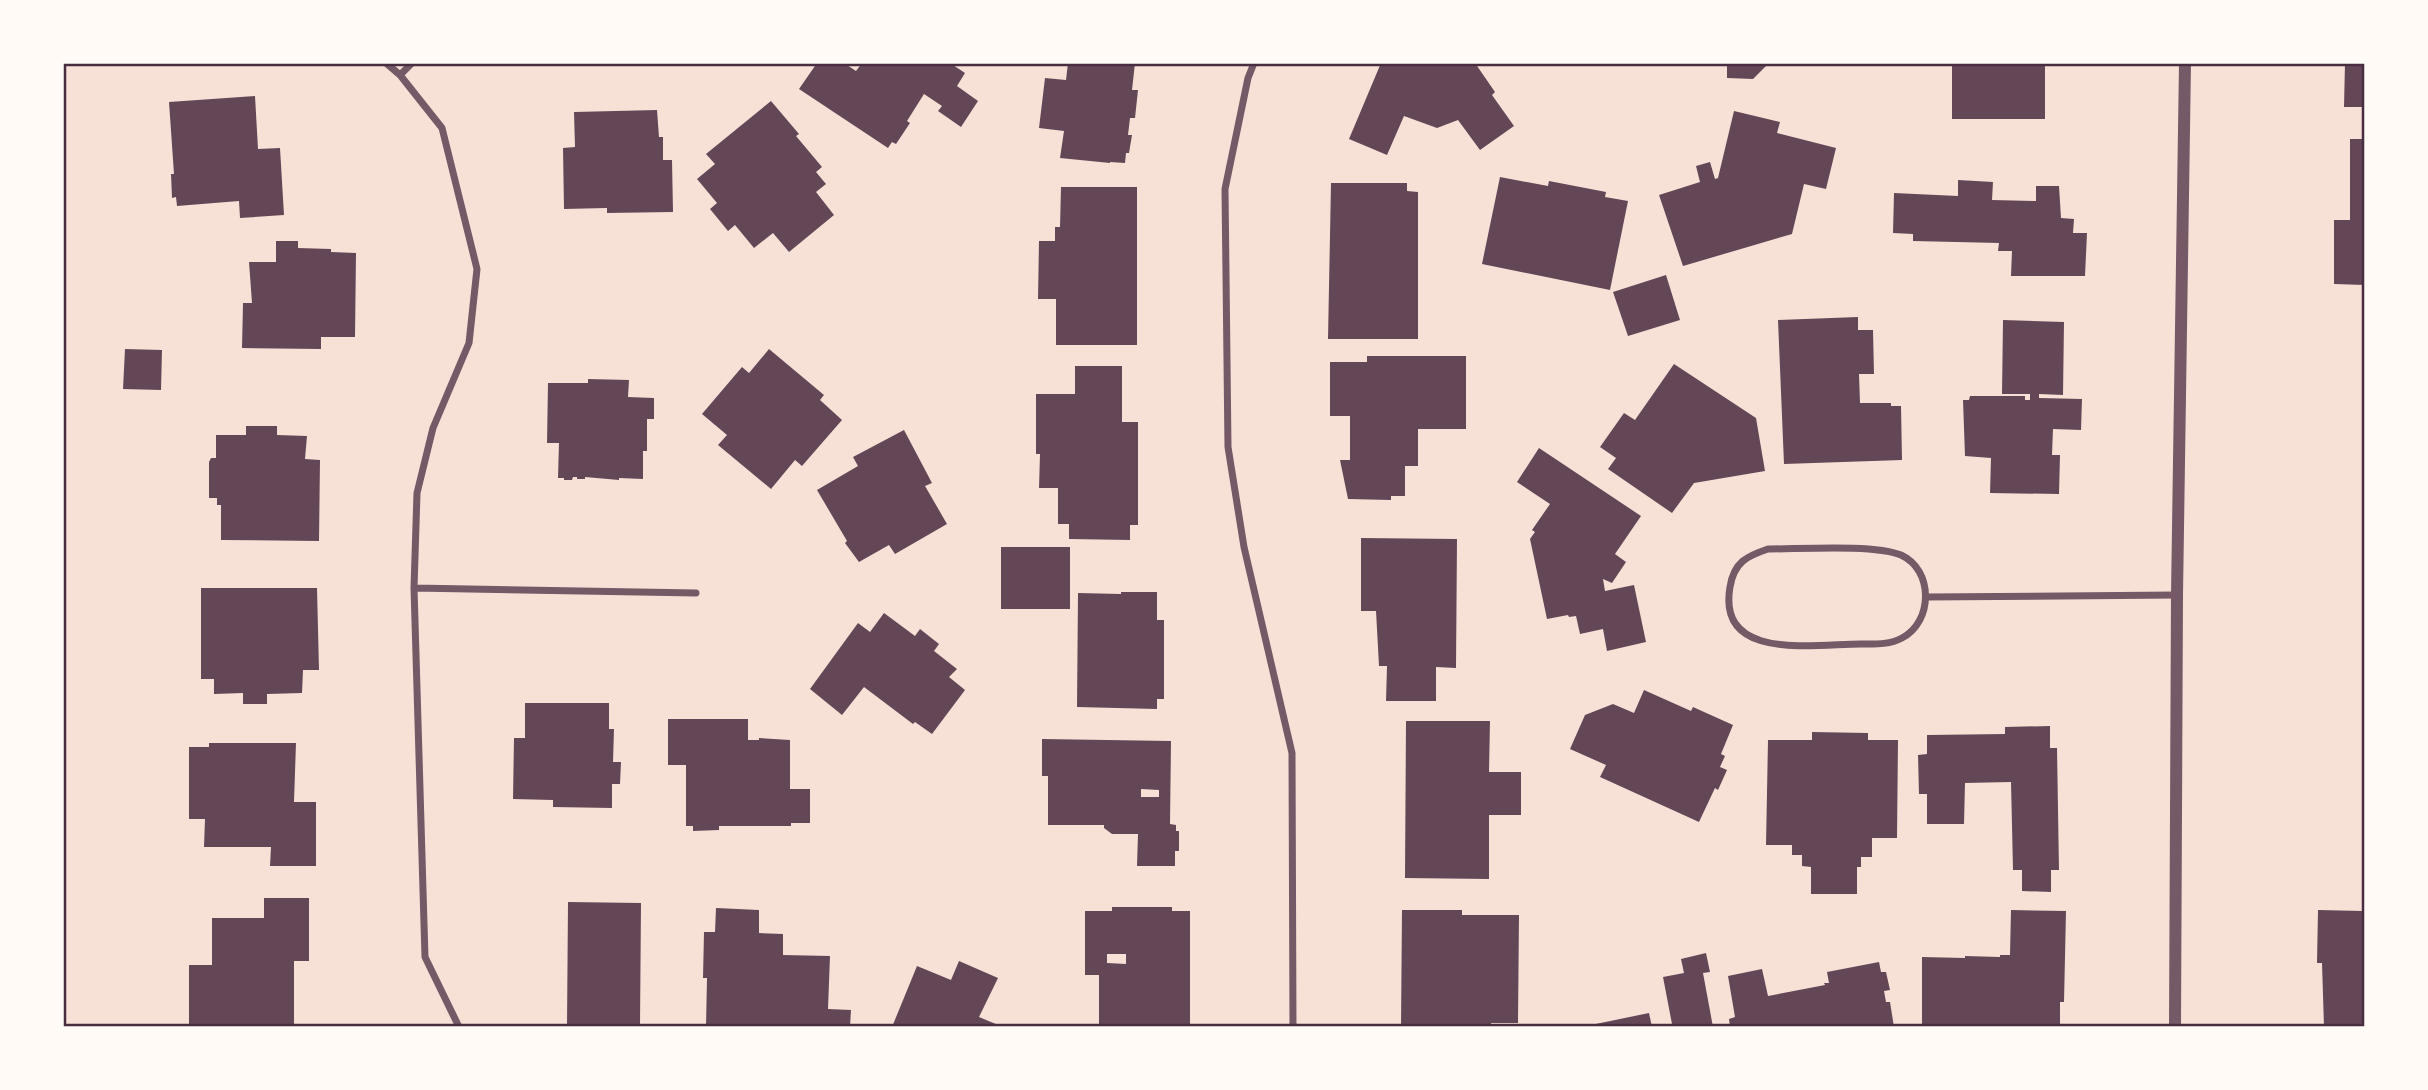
<svg xmlns="http://www.w3.org/2000/svg" width="2428" height="1090" font-family="Merriweather,serif">
  <style>
    .building { fill: #644757; fill-rule: evenodd }
    .lines { fill: none; stroke-linecap: round; stroke-linejoin: round }
    .minor { stroke: #755966; stroke-width: 7 }
    .tertiary { stroke: #755966; stroke-width: 12 }
    .neatline { fill: none; stroke: #4a2c40; stroke-width: 2.5 }
  </style>
  <rect width="100%" height="100%" fill="#f7e1d7"/>
  <path class="building" d="M817 63H844L856 71 862 63H950L965 73 957 86 978 101 961 127 938 111 942 106 924 94 907 121 910 123 896 144 892 142 888 148 799 89Z
    M1068 63H1135L1132 90H1138L1135 118H1130L1128 135H1132L1129 153H1126L1125 163 1110 162V163L1060 158 1064 131 1039 128 1045 78 1066 80Z
    M1381 63H1475L1495 92 1492 95 1514 126 1480 150 1458 120 1437 128 1404 116 1387 155 1349 139Z
    M1727 63H1769L1753 79 1727 78Z
    M1952 63H2045V119H1952Z
    M2345 63H2365V107H2344Z
    M255 96 258 149 280 148 284 215 240 218 239 201 177 206 176 197 172 198 171 174H174L169 102Z
    M771 101 799 134 796 136 822 167 816 172 826 184 816 192 834 215 789 252 773 233 754 248 735 225 728 231 710 209 717 203 697 179 715 164 706 154Z
    M657 110 659 137H663V160H672L673 212 607 213V208L564 209 563 148 575 147 574 112Z
    M1734 111 1780 122 1777 133 1836 148 1826 189 1804 184 1792 234 1683 266 1659 195 1700 182 1696 166 1710 162 1715 179 1718 178Z
    M2350 139H2365V285L2334 284V220H2350Z
    M1500 177 1548 186 1549 181 1606 192 1605 197 1628 201 1610 290 1482 264Z
    M1958 180 1993 182 1992 200 2036 201V186H2059L2061 218 2074 219 2073 233H2087L2085 276H2011L2012 251H1998L1999 243 1913 241V234L1893 233 1894 193 1958 196Z
    M1331 183H1407V191L1418 192V339H1328Z
    M1061 187H1137V345H1056V299H1038L1039 241H1055V227H1060Z
    M276 241H298V248L331 249V252L356 253 355 337H321V349L242 348 243 303H252L249 262H276Z
    M1666 275 1680 320 1628 336 1613 292Z
    M63 279H66L65 328H63Z
    M1858 317V330H1873L1874 374H1859L1860 403H1891V406H1901L1902 460 1784 464 1778 320Z
    M2003 320 2064 322 2063 395 2039 394V398L2082 399 2081 430 2053 429 2052 455H2060L2059 494 1990 493 1991 458 1965 456 1963 400H1969L1970 396H2025V400H2030V394H2002Z
    M125 349 162 350 161 390 123 389Z
    M769 349 824 395 820 400 842 420 802 466 795 460 771 489 718 445 727 435 702 414 742 367 749 373Z
    M1367 356H1466V429H1418V466H1405V496H1391V500L1348 499 1340 460H1350V416H1330V362H1367Z
    M1674 364 1756 418 1765 471 1694 483 1672 513 1608 469 1616 458 1600 447 1624 413 1635 420Z
    M1075 366H1122V422H1138V525H1130V540L1069 539V524H1058V488H1039L1040 454H1036V394H1075Z
    M588 379 629 380 628 397 654 398V419H647V451H643V479L619 478V480L585 477V479H577V477H573L572 480H564V478H558L559 443H547L548 383H588Z
    M246 426H277V435L307 436 305 459 320 460 319 541 221 540V505H217V498H209V462L211 458H216V435H246Z
    M904 430 932 483 925 486 947 524 895 554 889 545 859 562 845 543 847 541 817 490 858 466 853 457Z
    M1539 448 1641 516 1615 554 1626 562 1612 583 1603 579 1605 591 1634 585 1646 642 1607 651 1603 629 1580 634 1576 616 1569 617 1568 615 1547 619 1530 539 1535 532 1532 530 1550 504 1517 482Z
    M1361 538 1457 539 1456 668 1436 667V701H1386L1387 666H1379L1376 611H1361Z
    M1001 547H1070V609H1001Z
    M201 588H317L319 670H303L302 693 267 694V704H243V693L214 694V679H201Z
    M1121 592H1157V620H1164V699H1157V709L1077 707 1078 593 1121 594Z
    M884 613 915 636 920 629 939 644 934 651 957 669 949 677 965 690 932 734 915 722 913 724 864 687 842 715 810 689 858 623 870 632Z
    M1644 690 1691 711 1693 707 1733 725 1721 754 1725 756 1720 767 1727 770 1718 790 1715 788 1699 822 1600 777 1606 765 1570 749 1585 715 1613 704 1634 713Z
    M525 703H609V729H614L613 762H621L620 784H612V808L553 807V800L513 799 514 738H525Z
    M668 719H748V740H759V738L790 740V789H810V823H791V826H719V830L693 831V826H686V765H668Z
    M1406 721H1490L1489 772H1521V815H1489V879L1405 878Z
    M2050 726V748H2057L2059 870H2051V892L2022 891V870H2013L2011 782 1965 783 1964 824H1927V794H1919L1918 755 1927 754V735L2005 734V727Z
    M1812 732 1868 733V740H1898L1897 838H1872V857H1861V867H1857V894H1811V867L1802 866V855H1792V845H1766L1768 740H1812Z
    M1042 739 1171 741 1170 824 1176 825V831H1179V851H1175V866H1137L1138 834H1112L1104 828V825H1048V776H1042ZM1141 789 1159 790V797H1141Z
    M209 743H296L294 802H316V866H270L271 847H204L205 819H189V747H209Z
    M264 898H309V961H294V1027H189V965H212V918H264Z
    M568 902 641 903 640 1027H567Z
    M1112 907H1172V911H1190V1027H1099V975H1085V911H1112ZM1107 954H1126V964L1107 963Z
    M716 908 759 910V933L783 934V955L830 956 828 1009 851 1010 850 1027H706L707 978H703L704 932H715Z
    M1402 910H1462V915H1519L1518 1023H1491V1027H1401Z
    M2011 910 2066 911 2064 1002H2060V1027H1922V957L1965 958V956L2000 957V955H2010Z
    M2318 910 2363 911 2365 1027H2324L2322 963H2317Z
    M1706 953 1710 972 1703 973 1713 1027H1663L1672 1024 1663 977 1684 973 1681 959Z
    M959 961 998 978 979 1017 1003 1027H892L917 966 951 980Z
    M1879 962 1881 972H1886L1890 990 1884 991 1886 1002H1890L1894 1027H1730L1729 1019 1735 1017 1728 976 1762 969 1768 996 1825 985 1824 983H1829L1827 972Z
    M1649 1013 1652 1027H1586V1026Z"/>
  <g class="lines">
    <path class="minor" d="M386 63 400 75 442 128 477 269 469 343 433 428 417 493 414 588 425 957 459 1027
      M1254 63 1248 78 1225 189 1228 447 1244 547 1292 753 1293 1027
      M400 75 412 63
      M1768 549C1801 549 1874 544 1901 555 1934 570 1933 622 1902 638 1889 645 1875 644 1861 644 1815 644 1717 662 1730 587 1734 562 1747 556 1768 549Z
      M414 588 696 593
      M1927 597 2177 595"/>
    <path class="tertiary" d="M2175 1027 2177 595 2185 63"/>
  </g>
  <rect width="2428" height="1090" fill="none" stroke="#fffaf5" stroke-width="130"/>
  <rect x="65" y="65" width="2298" height="960" class="neatline"/>
</svg>
